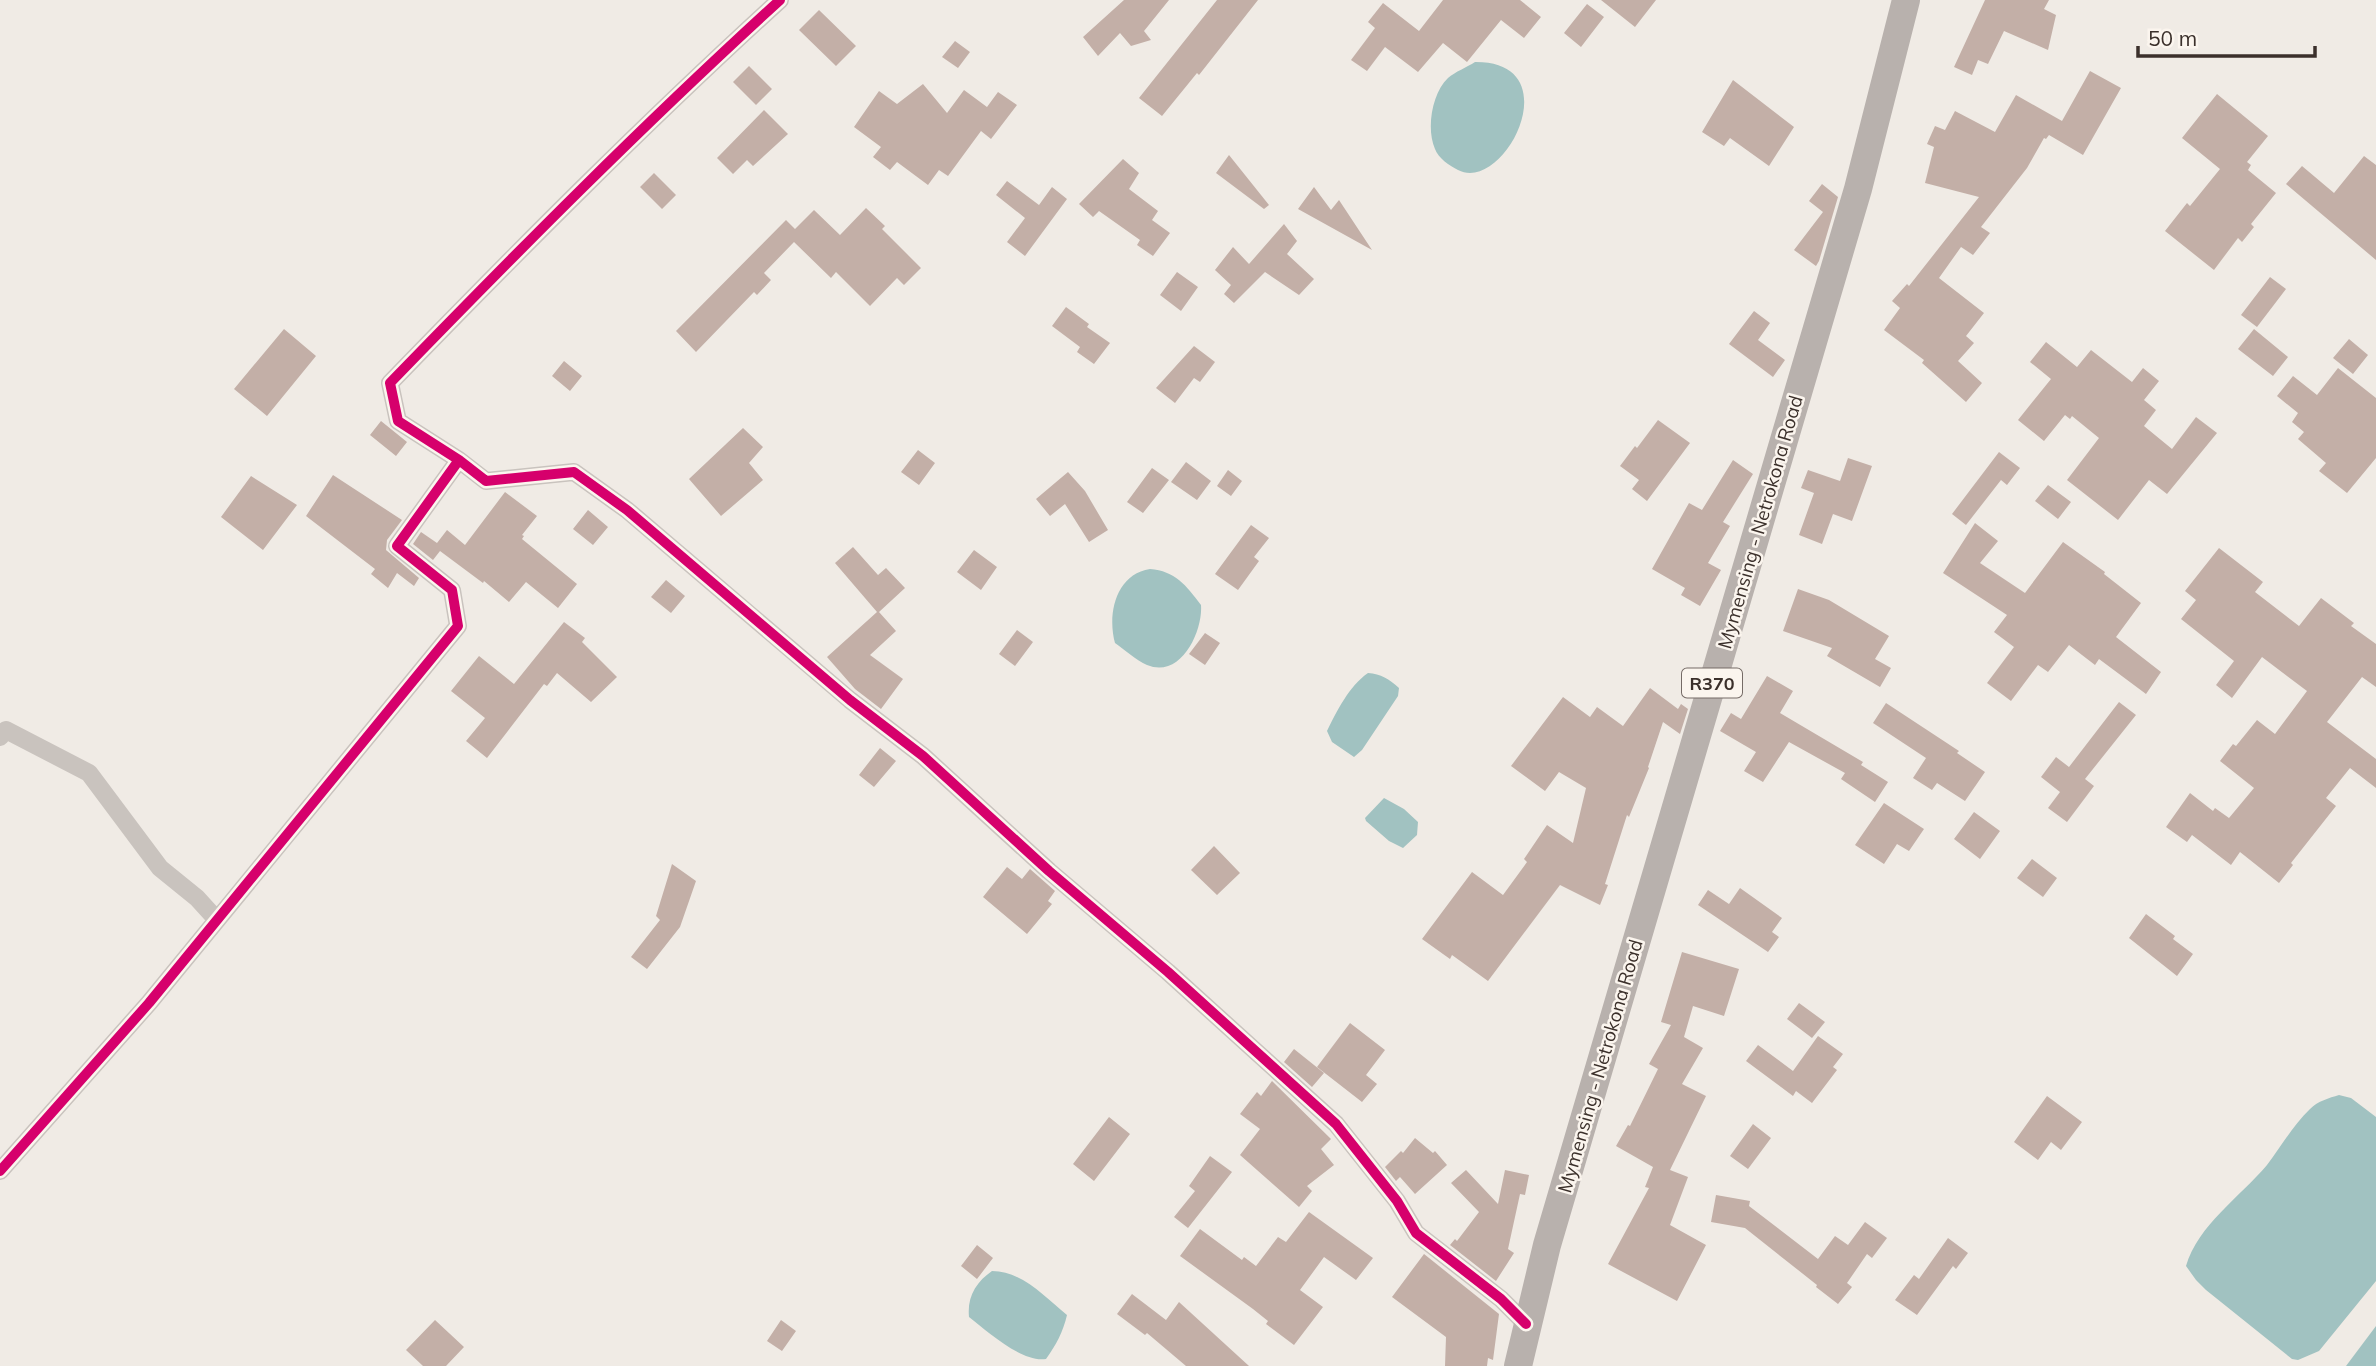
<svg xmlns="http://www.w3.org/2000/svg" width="2376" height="1366" font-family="Mulish,sans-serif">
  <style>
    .water { fill: #a1c2c1 }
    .building { fill: #c3afa7 }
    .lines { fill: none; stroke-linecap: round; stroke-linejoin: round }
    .minor { stroke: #c9c3be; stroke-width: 18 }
    .primary { stroke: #b8b1ad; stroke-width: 28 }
    .cycleway-casing { stroke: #fbf5ee; stroke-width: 15 }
    .cycleway { stroke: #d6006c; stroke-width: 10 }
    .labels { text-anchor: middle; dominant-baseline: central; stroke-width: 5; stroke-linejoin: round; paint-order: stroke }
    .shield { fill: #fbf5ee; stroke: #756b66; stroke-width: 2 }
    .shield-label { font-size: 18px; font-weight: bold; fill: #3b302b }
    .street-label { font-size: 19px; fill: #3b302b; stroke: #fbf5ee }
  </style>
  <rect width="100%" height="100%" fill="#f0ebe5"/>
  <path class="water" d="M1475 62C1571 61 1505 194 1458 170 1450 166 1438 158 1435 149 1426 129 1432 93 1448 78 1455 72 1467 67 1475 62Z
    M1150 569C1175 571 1186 585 1201 605 1203 631 1181 679 1147 665 1136 660 1125 650 1115 643 1107 614 1116 574 1150 569Z
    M1368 673C1381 674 1389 679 1399 688L1398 696 1362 750 1354 757 1332 742 1327 731C1337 711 1349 686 1368 673Z
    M1384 798 1404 809 1418 822 1417 835 1403 848 1389 841 1366 821 1365 818Z
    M2339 1095 2351 1098 2376 1117V1281L2319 1351 2298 1360 2292 1359 2206 1290 2196 1280 2186 1266C2198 1225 2240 1197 2267 1165 2281 1147 2293 1125 2310 1109 2318 1101 2329 1098 2339 1095Z
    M992 1271C1022 1271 1045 1297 1067 1315 1063 1332 1056 1345 1046 1359 1022 1363 987 1331 969 1317 967 1297 976 1282 992 1271Z
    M2376 1326V1366H2346Z"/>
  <path class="building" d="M1124 0H1169L1144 31 1151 40 1131 46 1120 33 1098 56 1083 37Z
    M1217 0H1258L1199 75 1197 73 1162 116 1139 98Z
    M1443 0H1520L1541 17 1524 38 1501 20 1467 62 1443 43 1418 72 1385 47 1367 71 1351 60 1375 28 1368 22 1383 3 1419 31Z
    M1601 0H1656L1635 27Z
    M1985 0H2049L2044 9 2056 15 2048 50 2004 31 1988 64 1978 60 1972 75 1954 67Z
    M1587 4 1604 17 1581 47 1564 33Z
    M819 10 856 46 836 66 799 30Z
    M955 41 970 52 958 68 942 57Z
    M749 66 772 89 756 105 733 82Z
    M2090 71 2121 88 2083 155 2049 135 2046 139 2044 138 2027 168 1981 227 1990 233 1973 255 1961 247 1939 278 1984 313 1966 336 1974 343 1958 361 1982 383 1966 402 1922 363 1924 360 1884 330 1900 308 1892 301 1907 284 1909 286 1979 197 1925 183 1934 147 1927 144 1935 126 1945 130 1955 111 1995 132 2016 95 2062 121Z
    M1733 80 1794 127 1769 166 1730 138 1724 146 1702 132Z
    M923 84 947 113 964 90 987 107 998 92 1017 105 991 139 981 131 948 176 939 170 928 185 897 162 890 170 873 157 881 147 854 127 879 91 897 104Z
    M2217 94 2268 136 2247 162 2251 165 2248 170 2276 193 2251 224 2254 227 2242 242 2238 238 2214 270 2165 231 2187 203 2190 206 2220 169 2182 138Z
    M764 110 788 134 753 166 747 160 733 174 717 158Z
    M1229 155 1269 205 1264 209 1216 173Z
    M2364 156 2376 165V260L2286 184 2302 166 2334 193Z
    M1123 159 1139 173 1129 189 1158 211 1152 220 1170 233 1153 256 1137 245 1140 240 1099 211 1093 217 1079 204Z
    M654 173 676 195 662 209 640 187Z
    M1007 181 1039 205 1052 187 1067 199 1025 256 1007 242 1025 218 996 195Z
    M1822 184 1838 197 1819 261 1816 266 1794 250 1823 212 1809 201Z
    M1314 187 1331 210 1339 200 1372 250 1298 209Z
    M866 208 885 226 882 229 921 268 904 285 897 278 870 306 836 272 831 278 794 242 764 273 771 280 757 295 754 292 696 352 676 331 786 220 795 229 814 210 840 235Z
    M1284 224 1297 241 1287 254 1314 279 1299 295 1265 272 1234 303 1224 294 1231 285 1215 270 1233 247 1249 264Z
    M1177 272 1198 287 1181 311 1160 295Z
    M2270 277 2286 289 2257 327 2241 315Z
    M1066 307 1089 324 1087 327 1110 343 1094 364 1077 352 1080 347 1052 326Z
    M1754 311 1770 323 1758 340 1785 360 1773 377 1729 344Z
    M284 329 316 356 267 416 234 389Z
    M2254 329 2288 357 2273 376 2238 349Z
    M2349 339 2368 355 2353 374 2333 358Z
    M2046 342 2077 367 2091 350 2132 382 2143 368 2159 381 2144 400 2156 410 2144 426 2172 449 2196 417 2217 433 2167 494 2149 480 2118 520 2067 480 2099 438 2072 416 2070 419 2065 415 2044 441 2018 420 2051 379 2030 362Z
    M1194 346 1215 362 1200 382 1194 378 1175 403 1156 388Z
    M564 361 582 376 570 391 552 376Z
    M2338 368 2376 398V458L2347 493 2319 471 2326 463 2298 439 2304 432 2292 422 2298 413 2277 396 2293 376 2317 395Z
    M1658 420 1690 443 1647 501 1632 489 1639 480 1620 466 1635 446 1637 448Z
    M381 421 407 442 396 456 370 435Z
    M743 428 763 447 749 463 763 480 721 516 689 479Z
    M918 450 935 463 919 485 901 472Z
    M1999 452 2020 468 2007 485 2001 480 1966 525 1952 514Z
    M1848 458 1872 466 1852 521 1833 514 1822 544 1799 535 1814 493 1801 488 1808 470 1840 481Z
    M1733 460 1753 474 1723 522 1730 526 1708 563 1721 570 1700 606 1681 595 1685 588 1652 569 1689 503 1702 510Z
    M1186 462 1211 481 1197 500 1171 482Z
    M1152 468 1169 480 1143 513 1127 502Z
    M1228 470 1242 481 1231 496 1217 486Z
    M1068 472 1085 491 1108 530 1089 542 1065 504 1050 516 1036 499Z
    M333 475 402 520 387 540 386 550 419 578 414 586 397 573 388 588 371 574 375 569 306 516Z
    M251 476 297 505 263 550 221 517Z
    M2048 485 2071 502 2058 519 2035 501Z
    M505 492 537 516 522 535 524 536 522 539 577 584 558 608 526 582 509 602 484 581 483 583 440 551 433 560 413 544 421 532 437 543 447 530 465 545Z
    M588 510 608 527 593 545 573 529Z
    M1975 523 1998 541 1980 563 2025 593 2063 542 2105 572 2104 574 2141 603 2116 637 2161 672 2146 694 2099 659 2095 665 2069 645 2048 672 2038 665 2011 701 1987 683 2014 647 1994 632 2007 615 1943 573Z
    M1251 525 1269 538 1254 557 1259 561 1238 590 1215 574Z
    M853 547 878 575 886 568 905 588 879 612 896 631 870 655 903 679 881 709 855 689 827 657 877 612 835 563Z
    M2219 548 2263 582 2255 592 2299 626 2321 598 2354 623 2351 626 2376 644V687L2362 677 2327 722 2376 759V788L2350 768 2326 798 2336 806 2291 863 2293 865 2279 883 2240 852 2231 865 2192 835 2187 842 2166 827 2190 793 2213 811 2215 808 2229 818 2254 788 2220 761 2233 744 2236 746 2257 720 2275 734 2307 691 2262 657 2232 698 2216 685 2234 661 2181 619 2196 600 2185 591Z
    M974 550 997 567 981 590 957 572Z
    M666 580 685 596 671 613 651 597Z
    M1798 589 1829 600 1889 636 1875 659 1891 668 1880 687 1827 656 1832 648 1783 631Z
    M564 622 585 638 582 642 617 677 591 702 557 673 547 686 544 684 487 758 466 741 485 718 451 691 479 656 514 684Z
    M1017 630 1033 642 1015 666 999 654Z
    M1205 633 1220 643 1205 665 1189 654Z
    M1767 676 1793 691 1780 713 1863 762 1861 765 1888 782 1875 802 1841 779 1845 773 1789 742 1763 782 1744 771 1756 752 1720 731 1731 713 1741 719Z
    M1650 688 1678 709 1681 704 1688 709 1680 734 1663 722 1648 767 1649 768 1629 817 1627 815 1605 884 1608 885 1600 905 1560 885 1488 981 1452 955 1450 959 1422 939 1472 872 1503 895 1527 862 1524 859 1547 825 1573 843 1586 788 1559 772 1545 791 1511 766 1563 697 1590 717 1597 707 1623 726Z
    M2119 702 2136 715 2085 779 2094 786 2067 822 2048 808 2060 792 2041 777 2056 757 2069 767Z
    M1886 703 1959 751 1957 753 1985 772 1965 801 1937 783 1932 790 1913 778 1926 758 1873 723Z
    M880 748 896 761 874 787 859 775Z
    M1884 803 1924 829 1909 851 1897 844 1884 864 1855 845Z
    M1974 812 2000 831 1980 859 1954 839Z
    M1214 846 1240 873 1217 895 1191 870Z
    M2032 859 2057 878 2043 897 2017 878Z
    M672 864 696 881 680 927 647 969 631 957 660 920 656 916Z
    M1007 867 1022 879 1030 869 1055 891 1048 901 1052 904 1027 934 983 897Z
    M1740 888 1782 918 1772 932 1779 937 1768 952 1698 905 1708 890 1729 904Z
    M2146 914 2175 936 2173 939 2193 954 2177 976 2129 938Z
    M1682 952 1739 969 1724 1016 1693 1006 1684 1037 1703 1048 1682 1084 1706 1096 1670 1170 1688 1177 1670 1225 1706 1245 1677 1301 1608 1264 1649 1188 1645 1187 1653 1167 1616 1146 1628 1125 1630 1126 1658 1069 1649 1064 1671 1025 1661 1022Z
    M1799 1003 1825 1022 1812 1038 1787 1019Z
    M1350 1023 1385 1050 1366 1075 1377 1084 1362 1102 1317 1067Z
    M1818 1036 1843 1054 1833 1067 1837 1070 1812 1103 1796 1091 1793 1096 1746 1061 1758 1045 1793 1071Z
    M1294 1049 1324 1073 1312 1087 1284 1062Z
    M1272 1081 1331 1139 1321 1149 1334 1165 1307 1186 1312 1191 1299 1207 1240 1155 1260 1129 1240 1114 1257 1092 1261 1096Z
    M2047 1096 2082 1122 2061 1150 2051 1142 2038 1160 2014 1142Z
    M1109 1117 1130 1134 1094 1181 1073 1164Z
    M1753 1124 1771 1138 1748 1169 1730 1156Z
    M1415 1138 1433 1153 1435 1151 1447 1165 1415 1194 1400 1177 1396 1181 1385 1167 1401 1151 1403 1153Z
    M1210 1156 1232 1172 1188 1228 1174 1217 1195 1191 1189 1186Z
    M1466 1170 1498 1204 1505 1170 1529 1175 1525 1195 1520 1194 1508 1249 1514 1253 1496 1281 1450 1245 1455 1239 1457 1241 1479 1212 1451 1183Z
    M1716 1195 1750 1201 1749 1206 1818 1259 1835 1236 1848 1245 1865 1222 1887 1238 1872 1258 1867 1254 1847 1283 1852 1287 1838 1304 1816 1287 1817 1285 1745 1228 1711 1222Z
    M1309 1212 1373 1258 1356 1280 1324 1257 1300 1290 1323 1307 1294 1345 1266 1324 1268 1321 1253 1309 1180 1256 1200 1229 1242 1260 1244 1257 1256 1266 1278 1237 1286 1242Z
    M1948 1238 1968 1253 1956 1269 1953 1266 1917 1315 1895 1300 1914 1275 1919 1279Z
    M977 1245 993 1258 977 1279 961 1266Z
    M1424 1254 1499 1314 1493 1360 1488 1358 1487 1366H1445L1446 1337 1392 1297Z
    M1132 1294 1166 1320 1179 1302 1249 1366H1186L1147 1333 1145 1335 1117 1314Z
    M435 1320 464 1347 446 1366H423L406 1350Z
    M781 1320 796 1331 782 1351 767 1341Z"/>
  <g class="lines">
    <path class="minor" d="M459 460 486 481 574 472 627 510 850 700 923 756 1049 871 1168 972 1336 1124 1397 1201 1416 1233 1501 1299 1526 1324
      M0 737 6 730 89 773 160 868 197 898 217 920
      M0 1171 149 1003 458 626 452 590 397 546 459 460 398 421 390 383C517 252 645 123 780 0"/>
    <path class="primary" d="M1518 1366 1547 1245 1858 189 1906 0"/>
    <g class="cycleway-casing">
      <path id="cycleway" d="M459 460 486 481 574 472 627 510 850 700 923 756 1049 871 1168 972 1336 1124 1397 1201 1416 1233 1501 1299 1526 1324
        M0 1171 149 1003 458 626 452 590 397 546 459 460 398 421 390 383C517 252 645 123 780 0"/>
    </g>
    <use href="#cycleway" class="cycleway"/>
  </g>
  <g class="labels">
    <rect class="shield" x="1682" y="668.5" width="60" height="29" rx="5"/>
    <g class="shield-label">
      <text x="1712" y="683">R370</text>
    </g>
    <g class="street-label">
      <text transform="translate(1760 522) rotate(-74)">Mymensing - Netrokona Road</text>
      <text transform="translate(1600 1066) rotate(-74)">Mymensing - Netrokona Road</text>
    </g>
  </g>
  <path d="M2138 46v10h177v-10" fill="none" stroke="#3b302b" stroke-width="3.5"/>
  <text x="2148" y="46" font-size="21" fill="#3b302b" stroke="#fbf5ee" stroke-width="5" paint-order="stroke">50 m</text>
</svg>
